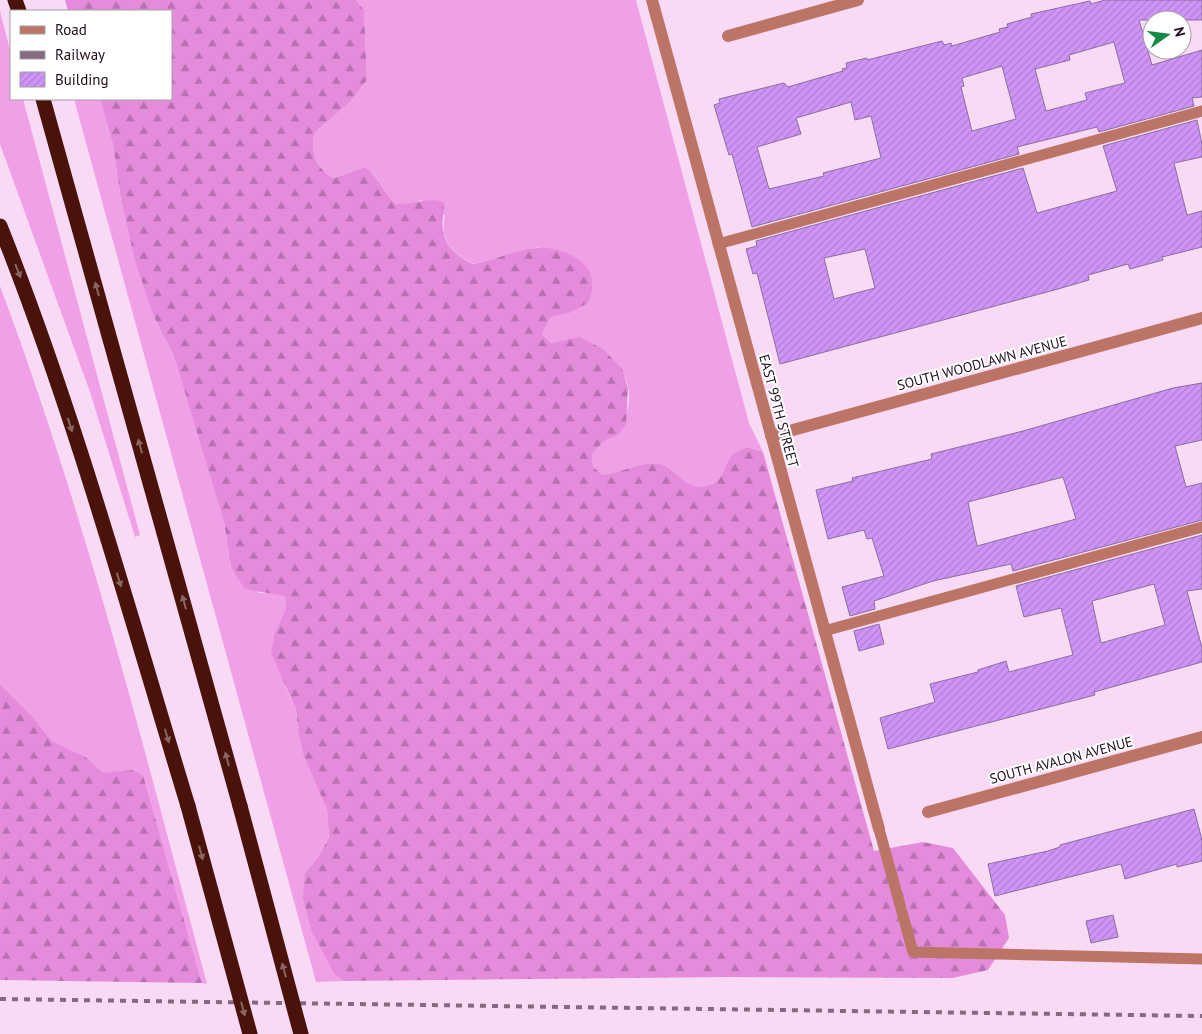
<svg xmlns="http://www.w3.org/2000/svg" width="1202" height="1034" font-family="'PT Sans',sans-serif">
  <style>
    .grass { fill: #f0a0e7 }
    .forest { fill: url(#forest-firs) }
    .building { fill: url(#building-hatch); stroke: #8a6d9e; fill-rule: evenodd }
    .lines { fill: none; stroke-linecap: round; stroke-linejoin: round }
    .service { stroke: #bc7467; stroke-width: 11 }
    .minor { stroke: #bc7467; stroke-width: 12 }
    .motorway { stroke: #49130c; stroke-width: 15 }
    .rail { stroke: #826a7f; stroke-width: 4; stroke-dasharray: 6 6; stroke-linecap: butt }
    .motorway-bridge { stroke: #49130c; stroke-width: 15 }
    .oneway { fill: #896661 }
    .labels { text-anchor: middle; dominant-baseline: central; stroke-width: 4; stroke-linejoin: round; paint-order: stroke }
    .street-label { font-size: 14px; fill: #1d0c1b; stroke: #fff }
  </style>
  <defs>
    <pattern id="forest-firs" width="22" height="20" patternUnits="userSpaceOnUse" patternTransform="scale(1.25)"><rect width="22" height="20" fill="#e58bdc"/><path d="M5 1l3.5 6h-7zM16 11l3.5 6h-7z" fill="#b970b2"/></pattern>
    <pattern id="building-hatch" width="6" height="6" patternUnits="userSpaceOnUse" patternTransform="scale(1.25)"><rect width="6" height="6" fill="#cf94f7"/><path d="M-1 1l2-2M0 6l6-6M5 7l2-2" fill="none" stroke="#b17ed3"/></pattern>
  </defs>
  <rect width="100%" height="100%" fill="#f9daf5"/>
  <path class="grass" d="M356 0H636L749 423 763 452 747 447C743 449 737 451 733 454 725 461 725 477 714 483 690 495 680 473 663 465 648 458 620 473 603 475L593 467 592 454 603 442 618 435C621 424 628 412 629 401 632 367 603 355 580 338L551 343 542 334 551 317 569 313 539 247 474 264C451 252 439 242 445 215L421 200 410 205 396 204C382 191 381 179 366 167L334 178C314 167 312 155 314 133L349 103 367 80 364 10Z
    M0 11 11 54V99H23L140 535 135 537 90 392 0 144Z
    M74 99H100L101 102 113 145 120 193 154 317 174 356 197 431 224 522 231 567 259 593H273L286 597V608L275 632 286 688 296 709 298 730 327 809 329 836 318 857 305 873 324 952 334 974 344 981 316 982Z
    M0 286C85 513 144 749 207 984L202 983 143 775 132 770 102 774 86 757 52 741 31 715 0 684Z"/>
  <path class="forest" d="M65 0H356L364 10 367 80 349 103 314 133C312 155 314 167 334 178L366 167C380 179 383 192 396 204 413 205 426 197 444 202 445 212 441 221 443 230 445 248 458 256 473 264 495 260 516 250 537 248 554 246 584 257 590 273 594 283 592 294 588 303L569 313 551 317 542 334 551 343 580 337 603 349 622 369 628 388 626 424 618 435 603 442 592 454 593 467 603 475C620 473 648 458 663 465 680 473 690 495 714 483 725 477 725 461 733 454 737 451 743 449 747 447L763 452 874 851 923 842 953 848 1005 915 1009 938 988 970 953 978 729 977 344 981 334 974 311 929 303 898 305 873 318 857 329 837 327 809 304 756 298 730 296 709 271 653 275 632 286 608V597C272 592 258 593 244 588L231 567 224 522 174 356 154 317 135 261 120 193 113 145 100 99H171V11H68Z
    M0 684 31 715 52 741 86 757 102 773 132 770 143 775 202 983 0 980Z"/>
  <path class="building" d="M1105 0H1202V20H1139L1152 65 1202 50V97L1192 98 1194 106 1099 132 1097 127 1017 147 1019 154 752 227 732 154 729 155 714 105 720 103 719 99 784 83 788 87 843 71 842 69 847 68 846 63 867 58V60L942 41 944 45 951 43 952 46 1000 32 999 29 1008 27 1007 24 1032 17 1031 14 1090 1 1091 4ZM1114 42 1125 83 1085 93 1087 100 1046 111 1035 69 1070 60 1069 55ZM1002 66 1016 119 972 131 961 87 964 86 962 78ZM851 102 855 120 871 116 881 158 823 173 824 176 769 189 757 147 801 134 796 118Z
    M1197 120 1202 144V157L1174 163 1187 215 1202 211V247L1162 257 1163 260 1130 269 1128 264 1088 275 1089 280 1058 289 780 364 757 273 753 274 746 249 757 246 756 241 1023 168 1037 213 1117 191 1103 146ZM865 249 875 288 834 299 824 258Z
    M1202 383V440L1175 446 1186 487 1202 483V520L1013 571 1011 564 933 581 874 601 875 609 850 616 842 587 884 576 872 538 867 539 864 530 828 539 816 490 853 481 852 478 932 459 931 454 1023 431 1173 388ZM1063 477 1076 519 977 546 968 502Z
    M1202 535V589L1187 591 1202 648V662L1094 692 1095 695 888 749 880 718 935 702 930 684 978 672V670L1006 661 1009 672 1073 655 1061 608 1024 617 1016 586ZM1154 584 1165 625 1101 643 1092 601Z
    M879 624 884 644 859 651 854 631Z
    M1194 809 1202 840V861L1177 867V864L1125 879 1121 864 995 896 988 864 1048 851 1060 847V845Z
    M1113 915 1118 937 1091 943 1086 921Z"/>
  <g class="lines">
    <path class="service" d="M718 244 1202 111
      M824 631 1202 527
      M879 829 913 952 1202 959"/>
    <path class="minor" d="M652 0 879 829
      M728 36 858 0
      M771 436 1202 318
      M928 812 1202 737"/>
    <path class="motorway" d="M15 0 19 11
      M43 99 240 806
      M0 226C75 414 129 612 188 806"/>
    <path class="rail" d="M0 999 1202 1016"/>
    <path class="motorway-bridge" d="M188 806 250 1034
      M240 806 301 1034"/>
  </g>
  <defs><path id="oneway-solid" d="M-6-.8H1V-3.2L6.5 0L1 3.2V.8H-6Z" transform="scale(1.25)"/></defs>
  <g class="oneway">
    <use href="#oneway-solid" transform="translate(18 271) rotate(68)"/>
    <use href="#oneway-solid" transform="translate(97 289) rotate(-105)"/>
    <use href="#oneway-solid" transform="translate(70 425) rotate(72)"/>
    <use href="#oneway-solid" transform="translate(140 446) rotate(-105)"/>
    <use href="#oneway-solid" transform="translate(119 580) rotate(73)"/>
    <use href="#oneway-solid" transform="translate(184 602) rotate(-105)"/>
    <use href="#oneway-solid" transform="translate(167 736) rotate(73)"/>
    <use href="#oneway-solid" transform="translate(227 759) rotate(-105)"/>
    <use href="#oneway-solid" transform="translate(201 853) rotate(75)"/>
    <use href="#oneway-solid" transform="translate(284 970) rotate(-105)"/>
    <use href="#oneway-solid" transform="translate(243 1009) rotate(75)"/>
  </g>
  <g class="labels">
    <g class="street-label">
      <text transform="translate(982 363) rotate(-15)">SOUTH WOODLAWN AVENUE</text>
      <text transform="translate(779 411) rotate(75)">EAST 99TH STREET</text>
      <text transform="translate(1061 760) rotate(-15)">SOUTH AVALON AVENUE</text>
    </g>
  </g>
  <rect x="10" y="10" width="162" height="90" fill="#ffffff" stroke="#a59ea4"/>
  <rect x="20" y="26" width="25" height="8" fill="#bc7467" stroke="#a59ea4"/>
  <text x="55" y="35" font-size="15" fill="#1d0c1b">Road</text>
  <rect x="20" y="51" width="25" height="8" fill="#826a7f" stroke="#a59ea4"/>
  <text x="55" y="60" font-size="15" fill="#1d0c1b">Railway</text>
  <rect x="20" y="72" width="25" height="15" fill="url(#building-hatch)" stroke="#a59ea4"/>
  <text x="55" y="85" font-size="15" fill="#1d0c1b">Building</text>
  <g transform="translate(1167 35) rotate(76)"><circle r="24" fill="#ffffff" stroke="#a59ea4"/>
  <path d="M0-4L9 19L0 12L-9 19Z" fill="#148a43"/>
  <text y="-8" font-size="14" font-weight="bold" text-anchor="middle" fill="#1d0c1b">N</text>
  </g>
</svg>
